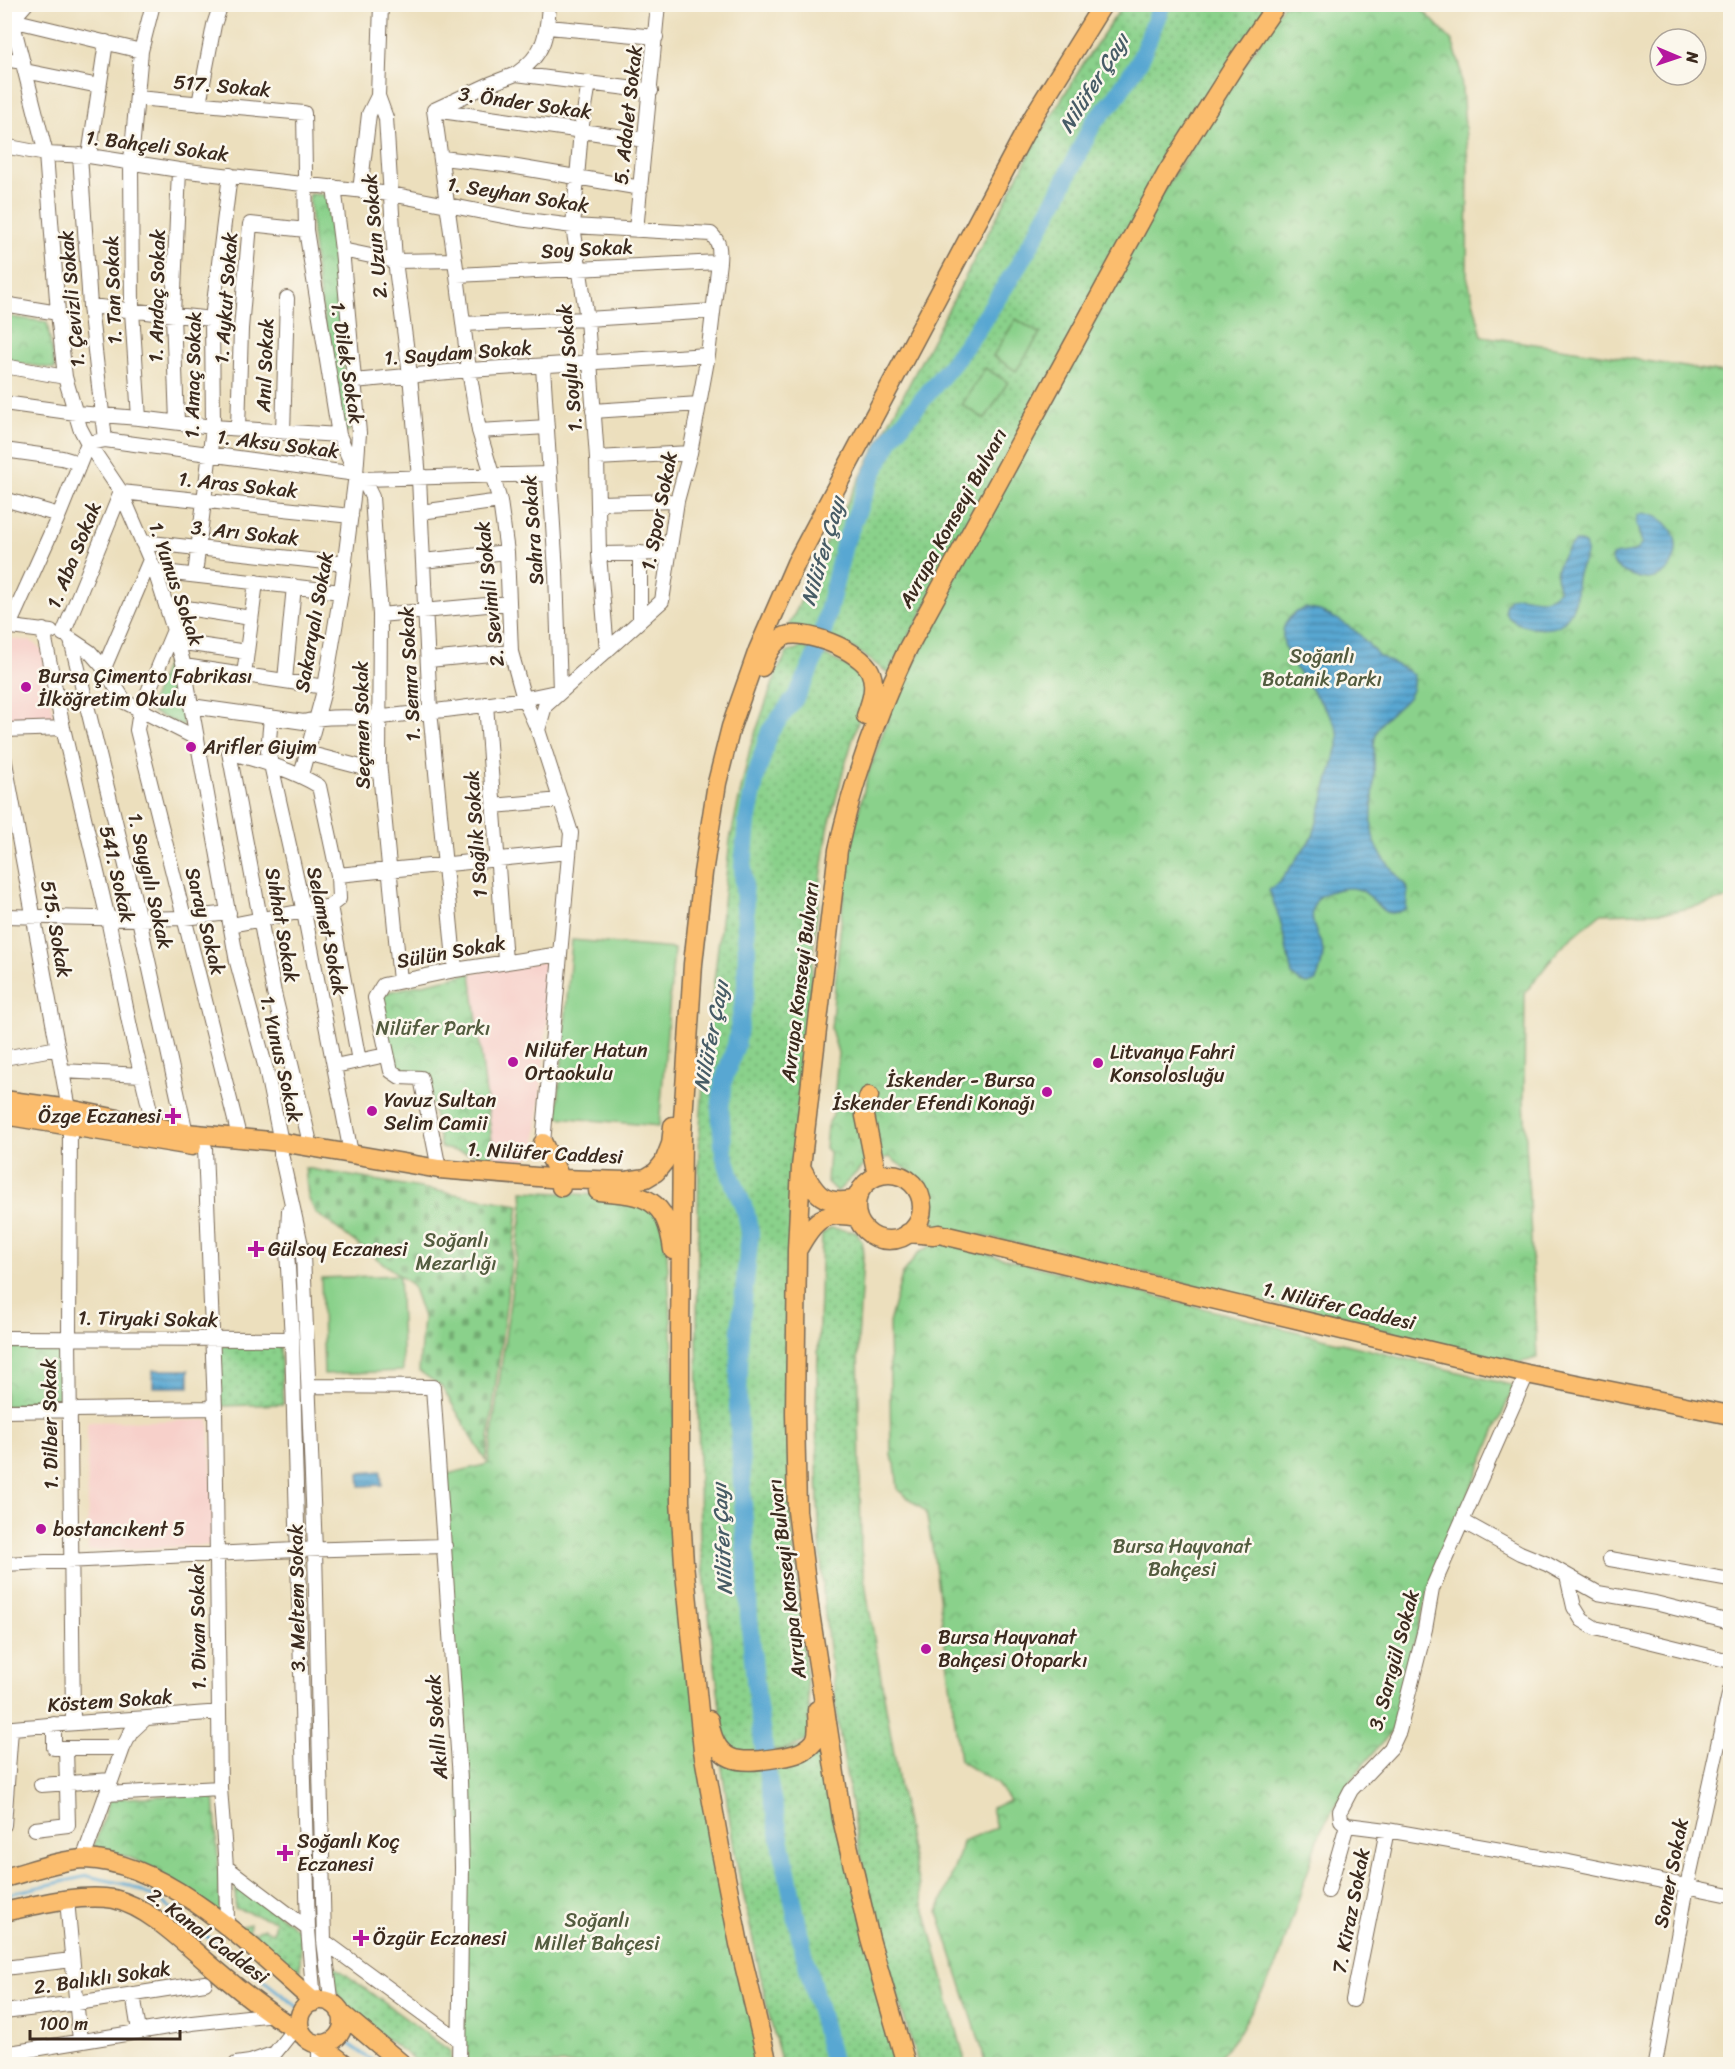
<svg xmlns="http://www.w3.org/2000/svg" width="1735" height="2069" font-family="Sriracha,sans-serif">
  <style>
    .built { fill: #f7d0ca }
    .grass { fill: url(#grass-dots); stroke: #627e54; stroke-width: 1.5 }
    .cemetery { fill: url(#cemetery-stones); stroke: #627e54; stroke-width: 1.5 }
    .park { fill: url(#park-crowns); stroke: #627e54; stroke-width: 1.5 }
    .pitch { fill: #8ad18b; stroke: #627e54; stroke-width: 1.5 }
    .water { fill: url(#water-rules); stroke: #4a6878; stroke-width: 1.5 }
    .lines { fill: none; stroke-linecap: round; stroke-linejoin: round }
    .stream { stroke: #58a7d2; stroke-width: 3 }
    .river { stroke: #58a7d2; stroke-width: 18 }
    .minor-casing { stroke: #796956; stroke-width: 16 }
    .major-casing { stroke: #796956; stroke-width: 21 }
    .minor { stroke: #fff; stroke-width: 14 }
    .major { stroke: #fbbd6e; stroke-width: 18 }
    .poi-dot { fill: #b5179e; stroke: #fbf7ec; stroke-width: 2 }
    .labels { text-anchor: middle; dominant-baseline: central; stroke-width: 5; stroke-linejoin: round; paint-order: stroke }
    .street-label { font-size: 20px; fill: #3b2a1e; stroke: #fbf7ec }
    .park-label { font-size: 20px; fill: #535c3f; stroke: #fbf7ec }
    .poi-label { font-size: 20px; fill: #3b2a1e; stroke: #fbf7ec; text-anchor: start }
    .water-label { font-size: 21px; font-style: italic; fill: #475c66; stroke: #fbf7ec }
  </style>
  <defs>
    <pattern id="grass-dots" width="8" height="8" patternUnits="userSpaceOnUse" patternTransform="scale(1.5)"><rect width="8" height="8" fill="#8ad18b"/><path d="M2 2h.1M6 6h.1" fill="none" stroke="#72aa71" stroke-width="1.8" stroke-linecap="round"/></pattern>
    <pattern id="cemetery-stones" width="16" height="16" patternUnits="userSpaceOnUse" patternTransform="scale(1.5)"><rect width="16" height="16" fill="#8ad18b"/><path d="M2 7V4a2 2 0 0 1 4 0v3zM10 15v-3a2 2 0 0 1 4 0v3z" fill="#72aa71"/></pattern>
    <pattern id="park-crowns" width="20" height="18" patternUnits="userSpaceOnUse" patternTransform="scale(1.5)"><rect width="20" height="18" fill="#8ad18b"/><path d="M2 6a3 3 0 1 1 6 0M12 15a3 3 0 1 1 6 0" fill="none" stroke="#72aa71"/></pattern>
    <pattern id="water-rules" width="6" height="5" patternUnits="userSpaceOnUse" patternTransform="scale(1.5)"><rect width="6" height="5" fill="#58a7d2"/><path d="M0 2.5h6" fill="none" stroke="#4a88aa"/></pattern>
  </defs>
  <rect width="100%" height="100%" fill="#fbf7ec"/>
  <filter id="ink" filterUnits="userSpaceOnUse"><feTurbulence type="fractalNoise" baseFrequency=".0167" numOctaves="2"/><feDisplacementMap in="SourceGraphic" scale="12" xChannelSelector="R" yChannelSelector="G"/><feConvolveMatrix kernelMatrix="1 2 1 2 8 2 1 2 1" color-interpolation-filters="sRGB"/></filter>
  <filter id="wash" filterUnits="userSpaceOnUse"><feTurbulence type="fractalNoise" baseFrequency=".008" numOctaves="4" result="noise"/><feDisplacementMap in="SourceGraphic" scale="24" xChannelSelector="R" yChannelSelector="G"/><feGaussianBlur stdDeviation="1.35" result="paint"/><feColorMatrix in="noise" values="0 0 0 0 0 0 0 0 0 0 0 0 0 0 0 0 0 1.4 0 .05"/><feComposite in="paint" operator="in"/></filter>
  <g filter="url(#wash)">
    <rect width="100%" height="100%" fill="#ecdfbd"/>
    <path class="built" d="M4 638 31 641 43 651 54 722H5Z
      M553 960 535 1152 521 1163 494 1158 471 973Z
      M209 1420 215 1545 88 1551 87 1422Z"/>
    <path class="grass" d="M1123 5H1269L888 673 855 649 788 627 810 582 807 579 1038 138 1083 64Z
      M801 647 812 649 863 674 871 693 858 722 843 772 828 829 821 879 814 942 798 1167 790 1509 810 1716C809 1724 810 1736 803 1742 791 1751 748 1753 733 1752L724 1740 700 1541 697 1331 699 1140 704 1071 730 840 750 748 776 674 787 653Z
      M831 1228 857 1232 862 1242 863 1257 858 1341 861 1550 867 1596 908 1836 921 1895 966 2064H918L882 1942 857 1840 838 1723 824 1606 818 1503 816 1414 822 1234Z
      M280 1345 283 1404 222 1406 219 1409 217 1348 221 1346Z
      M820 1744 827 1765 899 2064H782L768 2011 735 1855 721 1761Z
      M236 1882 299 1930 301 1934 300 1970 297 1971 272 1951 238 1929V1927L250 1924 249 1931 256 1933 257 1930 264 1928 273 1933 275 1921 235 1908Z
      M333 1965 451 2052V2064H420L340 2004 332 1971Z"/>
    <path class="cemetery" d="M305 1168 519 1205 486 1461 442 1387 419 1371 423 1317 412 1285 315 1212 308 1197Z"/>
    <path class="park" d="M1417 4 1452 41 1460 65 1468 163 1467 276 1482 336 1730 374V898L1672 912 1600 914 1561 947 1525 993 1524 1099 1537 1358 1519 1363 1007 1241 935 1227C930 1210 931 1189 917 1177 908 1169 898 1165 890 1157L865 1164 837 1192 827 1182 829 1152 825 1148 827 1126 833 1115 838 1053 831 1029 847 858 868 774 894 702 924 645 920 641 1161 196 1283 5Z
      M309 194 327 195 350 430 346 432 341 426 315 266Z
      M4 316 47 322 55 369 5 361Z
      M171 651 184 727 148 710Z
      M471 973 494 1158 441 1148 426 1073 400 1070 391 1058 380 1003 384 993Z
      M522 1191 598 1195 644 1201 659 1216 666 1240 674 1366 678 1554 757 2039 755 2064H462L465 1898 444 1475 488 1464 523 1206Z
      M938 1242 1514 1386 1428 1590 1392 1731 1352 1778 1321 1830 1277 1965 1240 2031 1215 2064H985L982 2049 938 1912 959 1855 962 1841 996 1828 991 1808 1009 1801 997 1784 960 1761 934 1558 926 1512 898 1490 895 1464 891 1456 889 1323 902 1275 918 1253Z
      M61 1347 63 1407 5 1406V1348Z
      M214 1793 221 1913 150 1867 129 1857 93 1849 110 1799Z"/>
    <path class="pitch" d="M1016 319 1040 334 1016 371 993 356Z
      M985 368 1008 382 985 419 962 405Z
      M572 940 674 949 659 1126 557 1117Z
      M399 1275 403 1371 324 1374 321 1278Z"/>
    <path class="water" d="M1643 513C1696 520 1680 594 1633 576 1624 573 1616 568 1611 560L1612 556C1624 551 1634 557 1642 543L1636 523 1637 516Z
      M1574 542H1580L1585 544C1590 557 1579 565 1577 578 1575 587 1578 596 1574 605 1572 611 1566 620 1561 624 1547 636 1491 623 1508 601 1519 587 1544 611 1559 590 1559 584 1556 580 1556 574 1557 563 1566 550 1574 542Z
      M1305 608 1320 611 1339 620 1358 633 1379 656 1406 670 1413 675C1417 708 1385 706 1376 734 1372 746 1375 763 1374 775 1374 793 1371 813 1372 830 1374 852 1396 873 1408 889L1406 909C1379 921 1381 903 1364 892 1355 886 1342 888 1332 891 1311 896 1309 914 1316 932 1317 936 1321 940 1322 945 1325 956 1320 971 1316 981L1308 984 1300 982 1292 975 1281 923 1269 890 1279 883 1313 836 1338 746C1338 741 1339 736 1338 732 1329 698 1243 633 1305 608Z
      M153 1370H189V1387H153Z
      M381 1471 382 1485 360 1486 359 1473Z"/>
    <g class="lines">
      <path class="stream" d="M4 1895 87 1876 129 1885 161 1901 299 2008
        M343 2040 377 2064"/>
      <path class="river" d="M833 2064 802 1945 769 1784 757 1700 749 1616 738 1408 740 1331 750 1233 746 1213 732 1179 724 1154 720 1110 723 1082 736 1045 746 988 747 950 743 867 747 822 756 776 770 731 795 698 805 680 820 645 844 545 870 479 893 435 952 364 976 331 1020 263 1059 193 1093 123 1114 100 1140 60 1162 4"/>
    </g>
  </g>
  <g filter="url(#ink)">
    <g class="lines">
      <g class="minor-casing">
        <path id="minor" d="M26 4 12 20 141 51
          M4 9 12 20 46 154 58 313 65 377 80 428 88 443 121 492 155 571 174 630 184 666 237 962 266 1069 281 1142V1154L303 1254 315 1550 324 1941 331 1998 335 2006
          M548 27 656 37
          M4 59 23 62
          M25 71 99 86
          M516 74C544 55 547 37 549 4
          M589 83 581 130 573 226 587 319 597 458 599 554 607 651
          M378 96 386 118 395 261 410 375 419 478 430 710 455 970
          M137 98 304 113 306 230 339 435 356 474 363 479 372 497 380 615 379 761 400 981
          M199 104 214 25 221 4
          M434 110 457 275 469 370 479 431 500 501 507 552 511 652 524 699 538 730 571 833 543 1143
          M434 110 490 84 516 74 651 91
          M434 110 645 140
          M4 146 46 154 89 156 179 170 391 194 519 219 573 226 711 234C720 242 720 250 719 262L708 355 690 453 677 501 662 601 545 706 538 730
          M80 155 90 306 105 440
          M89 156 106 42
          M442 158 505 165 641 188
          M360 191 369 114 378 96 381 4
          M636 230 658 4
          M342 250 395 261 455 260
          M457 275 719 262
          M4 304 58 313
          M90 306 212 319
          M463 324 587 319 713 311
          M4 366 65 377
          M354 381 469 370 708 355
          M4 403 76 413 139 418 213 427 339 435
          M593 411 699 404
          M139 418 132 311 131 161 141 51 153 4
          M177 422 173 315 179 170
          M238 429 241 329 250 224 306 230
          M479 431 547 427
          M283 433 287 298
          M4 450 62 458 79 463
          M597 458 690 453
          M363 479 549 474
          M4 499 59 515
          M598 503 677 501
          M421 512 500 501
          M142 542 345 564
          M599 554 668 553
          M423 561 507 552
          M155 571 341 592
          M195 575 213 427 212 319 230 175
          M167 605 251 618
          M380 615 508 603
          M640 621V553
          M4 626 51 632
          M9 626 59 515 88 443 105 440 356 474
          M43 630 63 728 108 919 130 1027 154 1127
          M174 630 140 711 137 730 240 1140
          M63 634 121 492 351 516
          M69 638 90 652 104 668 125 702 196 738
          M71 640 139 919 186 1133
          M177 642 247 652
          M429 660 511 652
          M184 666 325 687
          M104 668 150 560
          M244 675 256 582
          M285 680 294 586
          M486 704 505 961
          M191 706 304 722C330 714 356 719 382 717 442 710 502 705 560 691L556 572 543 367
          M271 717 268 751 304 912 351 1153
          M4 730 63 728
          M307 753 380 772
          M4 757 69 1109
          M301 775 325 687 341 592 356 474 359 433 342 250 334 187
          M493 806 561 800
          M338 875 569 852
          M4 916 139 919 184 918 229 913
          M231 925 330 906
          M4 1058 58 1048
          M335 1066 386 1055
          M62 1071 142 1075
          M70 1125 69 1337 73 1722
          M311 1147 274 993 229 752C260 761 291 769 319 786L338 875 339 899 330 906 359 1061
          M205 1148 215 1408 220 1788 226 1867 227 1925
          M439 1169 421 1078 400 1077 391 1071 375 998 383 985 455 970 560 954
          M289 1210 287 1250 292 1339 308 1929 314 2002
          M4 1338 292 1339
          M1527 1374 1432 1589 1425 1629 1399 1731 1391 1748 1351 1790 1340 1811 1341 1820 1347 1825 1387 1830 1569 1862 1730 1895
          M310 1386 433 1387 460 1779 462 1867 459 2064
          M4 1411 215 1408
          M1462 1521 1520 1553 1547 1564 1598 1593 1655 1603 1730 1622
          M1610 1559 1730 1580
          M4 1564 296 1550 445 1546
          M1567 1576 1574 1607 1582 1620 1595 1628 1730 1661
          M54 1724V1748H66
          M4 1729C76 1722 147 1719 218 1712
          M41 1785 111 1780
          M106 1794 220 1788
          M4 1825 11 1729
          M35 1829 68 1825 66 1748H123
          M83 1859 123 1748 131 1732 145 1719
          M226 1867 308 1929
          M1328 1891 1347 1825
          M67 1900 80 2041
          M324 1941 459 2040
          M4 1968 72 1960
          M133 1994 139 2031
          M1353 2000 1387 1830
          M4 2012 77 2003 205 1983
          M319 2044V2064
          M4 2054 192 2023 275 2014
          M236 2064 250 2062 275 2053 294 2029
          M1655 2064 1687 1886 1730 1690"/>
      </g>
      <g class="major-casing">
        <path id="major" d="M762 667C767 655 771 644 783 637 803 627 861 651 870 671 877 686 871 702 866 716
          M869 1096 865 1107V1116L877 1176
          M4 1100 69 1109 186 1133 281 1142 439 1169 562 1179 626 1181 646 1178 656 1172 664 1162 671 1144 673 1126
          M4 1115 192 1146
          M543 1143C548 1156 562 1174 561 1187
          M801 1167C815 1194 823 1207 857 1199
          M856 1207a33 33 0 1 1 66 0a33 33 0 1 1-66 0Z
          M598 1191C646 1195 666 1197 673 1250
          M908 1233 933 1235 939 1234 1527 1374 1730 1415
          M798 1249C814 1220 823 1210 857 1217
          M709 1720C715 1764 739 1764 776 1758 790 1756 804 1754 814 1742 820 1734 817 1720 817 1710
          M4 1878C27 1872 63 1859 85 1859 167 1861 255 1950 314 2002
          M4 1912C36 1905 82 1893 114 1899 150 1907 187 1946 215 1969 240 1991 275 2017 303 2035
          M299 2022a22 22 0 1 1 44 0a22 22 0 1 1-44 0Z
          M340 2012 402 2064
          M319 2044 345 2064
          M768 2064 739 1944 720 1847 703 1751 684 1563 680 1501V1338L682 1135 693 964 703 873 717 783 731 727 758 650 796 563 1033 117 1103 4
          M906 2064 870 1939 842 1819 810 1613 797 1511 795 1413 797 1250 801 1167 838 850C853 780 877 713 908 648L1168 171 1235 65 1277 4"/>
      </g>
      <use href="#minor" class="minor"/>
      <use href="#major" class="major"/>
    </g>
  </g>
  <g class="poi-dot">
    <circle cx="26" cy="687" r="6"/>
    <circle cx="191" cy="747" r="6"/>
    <circle cx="513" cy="1062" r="6"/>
    <circle cx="1098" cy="1063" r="6"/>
    <circle cx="1047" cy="1092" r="6"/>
    <circle cx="372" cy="1111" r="6"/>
    <path d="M170 1107h6v6h6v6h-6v6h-6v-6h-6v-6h6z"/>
    <path d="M253 1240h6v6h6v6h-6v6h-6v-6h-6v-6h6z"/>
    <circle cx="41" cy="1529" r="6"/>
    <circle cx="926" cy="1649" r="6"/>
    <path d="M282 1844h6v6h6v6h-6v6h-6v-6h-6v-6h6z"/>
    <path d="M358 1929h6v6h6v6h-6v6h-6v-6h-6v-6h6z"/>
  </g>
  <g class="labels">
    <g class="street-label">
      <text transform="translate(222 86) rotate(5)">517. Sokak</text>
      <text transform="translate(525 103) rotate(8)">3. Önder Sokak</text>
      <text transform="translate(628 115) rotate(-84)">5. Adalet Sokak</text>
      <text transform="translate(157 146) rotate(7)">1. Bahçeli Sokak</text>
      <text transform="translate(518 195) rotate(9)">1. Seyhan Sokak</text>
      <text transform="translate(375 236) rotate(-95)">2. Uzun Sokak</text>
      <text transform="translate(587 249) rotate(-3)">Soy Sokak</text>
      <text transform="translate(113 290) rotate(-92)">1. Tan Sokak</text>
      <text transform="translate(157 296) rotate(-89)">1. Andaç Sokak</text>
      <text transform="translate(226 298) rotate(-86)">1. Aykut Sokak</text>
      <text transform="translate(72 299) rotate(-95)">1. Çevizli Sokak</text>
      <text transform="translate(458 353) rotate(-4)">1. Saydam Sokak</text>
      <text transform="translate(347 363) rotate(81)">1. Dilek Sokak</text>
      <text transform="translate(265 365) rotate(-88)">Anıl Sokak</text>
      <text transform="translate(570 368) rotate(-95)">1. Soylu Sokak</text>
      <text transform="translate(193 375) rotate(-89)">1. Amaç Sokak</text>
      <text transform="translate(278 444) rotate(7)">1. Aksu Sokak</text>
      <text transform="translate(238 485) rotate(6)">1. Aras Sokak</text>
      <text transform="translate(659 511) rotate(-79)">1. Spor Sokak</text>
      <text transform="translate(953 518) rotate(-61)">Avrupa Konseyi Bulvarı</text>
      <text transform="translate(533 530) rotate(-94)">Sahra Sokak</text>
      <text transform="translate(245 533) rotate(6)">3. Arı Sokak</text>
      <text transform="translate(74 555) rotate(-68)">1. Aba Sokak</text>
      <text transform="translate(176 584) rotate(71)">1. Yunus Sokak</text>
      <text transform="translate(490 594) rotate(-96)">2. Sevimli Sokak</text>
      <text transform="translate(314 622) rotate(-80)">Sakaryalı Sokak</text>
      <text transform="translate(410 674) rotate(-93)">1. Semra Sokak</text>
      <text transform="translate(362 725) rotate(-91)">Seçmen Sokak</text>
      <text transform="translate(476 834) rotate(-94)">1 Sağlık Sokak</text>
      <text transform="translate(117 874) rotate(77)">541. Sokak</text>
      <text transform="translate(150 881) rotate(77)">1. Saygılı Sokak</text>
      <text transform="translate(205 921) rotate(76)">Saray Sokak</text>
      <text transform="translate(282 925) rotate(80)">Sıhhat Sokak</text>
      <text transform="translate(56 929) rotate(80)">515. Sokak</text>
      <text transform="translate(327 931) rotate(78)">Selamet Sokak</text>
      <text transform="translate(451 952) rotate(-10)">Sülün Sokak</text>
      <text transform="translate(800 982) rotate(-83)">Avrupa Konseyi Bulvarı</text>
      <text transform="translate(281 1059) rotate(77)">1. Yunus Sokak</text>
      <text transform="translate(545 1153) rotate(3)">1. Nilüfer Caddesi</text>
      <text transform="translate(1339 1306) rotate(13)">1. Nilüfer Caddesi</text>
      <text transform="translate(148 1319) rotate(1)">1. Tiryaki Sokak</text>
      <text transform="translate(50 1424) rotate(-91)">1. Dilber Sokak</text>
      <text transform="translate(787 1579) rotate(-97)">Avrupa Konseyi Bulvarı</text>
      <text transform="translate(297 1598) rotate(-91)">3. Meltem Sokak</text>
      <text transform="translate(198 1627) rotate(-91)">1. Divan Sokak</text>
      <text transform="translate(1394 1660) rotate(-75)">3. Sarıgül Sokak</text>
      <text transform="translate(110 1701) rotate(-4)">Köstem Sokak</text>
      <text transform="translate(437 1727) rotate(-94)">Akıllı Sokak</text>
      <text transform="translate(1671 1873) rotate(-79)">Soner Sokak</text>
      <text transform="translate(1351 1911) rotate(-79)">7. Kiraz Sokak</text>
      <text transform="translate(208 1936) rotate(37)">2. Kanal Caddesi</text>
      <text transform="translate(102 1978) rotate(-8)">2. Balıklı Sokak</text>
    </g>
    <g class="park-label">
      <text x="1322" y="656">Soğanlı<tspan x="1322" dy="23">Botanik Parkı</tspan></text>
      <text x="433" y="1028">Nilüfer Parkı</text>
      <text x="456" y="1240">Soğanlı<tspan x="456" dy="23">Mezarlığı</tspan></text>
      <text x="1182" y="1546">Bursa Hayvanat<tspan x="1182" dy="23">Bahçesi</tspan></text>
      <text x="597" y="1920">Soğanlı<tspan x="597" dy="23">Millet Bahçesi</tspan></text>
    </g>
    <g class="poi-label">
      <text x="38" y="676">Bursa Çimento Fabrikası<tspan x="38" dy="23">İlköğretim Okulu</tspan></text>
      <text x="203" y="747">Arifler Giyim</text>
      <text x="525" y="1050">Nilüfer Hatun<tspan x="525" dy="23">Ortaokulu</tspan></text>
      <text x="1110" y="1052">Litvanya Fahri<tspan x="1110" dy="23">Konsolosluğu</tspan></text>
      <text x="1035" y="1080" text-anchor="end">İskender - Bursa<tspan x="1035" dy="23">İskender Efendi Konağı</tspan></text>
      <text x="384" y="1100">Yavuz Sultan<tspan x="384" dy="23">Selim Camii</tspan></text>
      <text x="161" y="1116" text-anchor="end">Özge Eczanesi</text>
      <text x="268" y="1249">Gülsoy Eczanesi</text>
      <text x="53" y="1529">bostancıkent 5</text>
      <text x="938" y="1637">Bursa Hayvanat<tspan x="938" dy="23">Bahçesi Otoparkı</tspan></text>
      <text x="297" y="1841">Soğanlı Koç<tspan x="297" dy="23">Eczanesi</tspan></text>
      <text x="373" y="1938">Özgür Eczanesi</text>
    </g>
    <g class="water-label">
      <text transform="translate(1094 83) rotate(-58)">Nilüfer Çayı</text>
      <text transform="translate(823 551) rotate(-74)">Nilüfer Çayı</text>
      <text transform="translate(711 1036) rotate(-79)">Nilüfer Çayı</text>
      <text transform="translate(722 1539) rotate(-93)">Nilüfer Çayı</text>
    </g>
  </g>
  <rect width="1735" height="2069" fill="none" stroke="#fbf7ec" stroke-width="24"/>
  <g transform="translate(1678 57) rotate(92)"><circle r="28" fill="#fbf7ec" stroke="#aea59a" stroke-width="1.5"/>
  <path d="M0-4.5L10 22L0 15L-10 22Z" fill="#b5179e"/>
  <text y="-9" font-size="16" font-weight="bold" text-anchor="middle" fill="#3b2a1e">N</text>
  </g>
  <path d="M30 2030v9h150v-9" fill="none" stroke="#3b2a1e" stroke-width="3"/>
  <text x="39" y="2030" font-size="18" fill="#3b2a1e" stroke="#fbf7ec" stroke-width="4.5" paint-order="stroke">100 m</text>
</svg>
